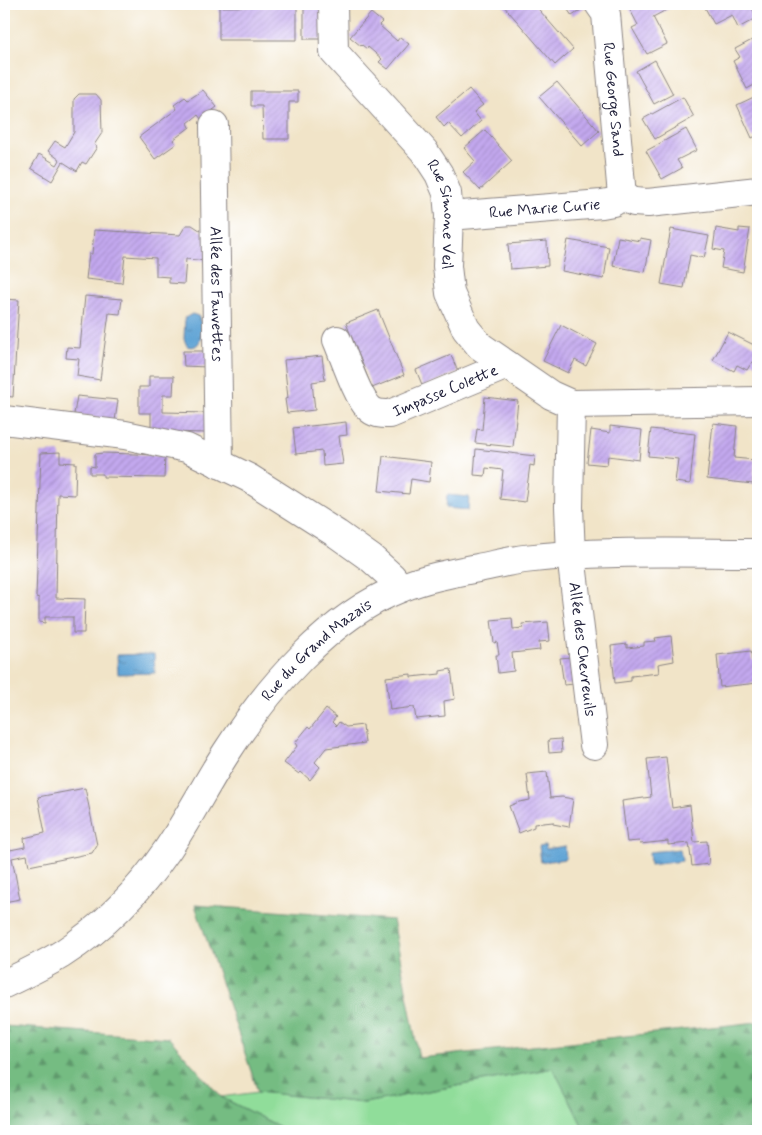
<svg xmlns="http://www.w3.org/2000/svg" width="762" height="1135" font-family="Mynerve,sans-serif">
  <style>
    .grass { fill: #90dd9a; stroke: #59806a }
    .forest { fill: url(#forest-firs); stroke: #4b6f5e }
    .water { fill: url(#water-ripples); stroke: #426488 }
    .building { fill: url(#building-hatch) }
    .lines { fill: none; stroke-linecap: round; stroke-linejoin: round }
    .minor-casing { stroke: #8a8382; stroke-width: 30 }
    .minor { stroke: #fff; stroke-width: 28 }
    .labels { text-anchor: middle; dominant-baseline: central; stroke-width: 4.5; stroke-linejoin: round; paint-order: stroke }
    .street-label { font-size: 16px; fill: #22223b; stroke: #fff }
  </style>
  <defs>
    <pattern id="forest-firs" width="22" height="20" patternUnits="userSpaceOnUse" patternTransform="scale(1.25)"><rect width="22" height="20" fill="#74bc82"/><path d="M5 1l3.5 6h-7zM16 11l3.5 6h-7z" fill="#5f986c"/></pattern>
    <pattern id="water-ripples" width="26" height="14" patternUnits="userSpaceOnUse" patternTransform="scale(1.25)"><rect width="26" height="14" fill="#62a5d6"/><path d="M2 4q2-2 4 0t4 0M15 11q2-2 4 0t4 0" fill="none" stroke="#5086af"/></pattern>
    <pattern id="building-hatch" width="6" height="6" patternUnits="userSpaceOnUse" patternTransform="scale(1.25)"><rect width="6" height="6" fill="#c3a8ee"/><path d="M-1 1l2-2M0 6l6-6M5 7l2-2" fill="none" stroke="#a790cd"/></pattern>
  </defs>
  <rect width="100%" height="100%" fill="#fff"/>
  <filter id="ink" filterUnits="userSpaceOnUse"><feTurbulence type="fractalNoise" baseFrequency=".02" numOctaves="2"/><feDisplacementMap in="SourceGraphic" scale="10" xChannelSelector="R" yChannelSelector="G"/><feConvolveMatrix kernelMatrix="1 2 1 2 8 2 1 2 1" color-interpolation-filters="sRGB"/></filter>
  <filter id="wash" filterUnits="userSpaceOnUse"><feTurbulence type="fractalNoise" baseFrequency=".0096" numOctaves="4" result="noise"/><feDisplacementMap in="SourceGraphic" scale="20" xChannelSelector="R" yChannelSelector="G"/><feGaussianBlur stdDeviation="1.12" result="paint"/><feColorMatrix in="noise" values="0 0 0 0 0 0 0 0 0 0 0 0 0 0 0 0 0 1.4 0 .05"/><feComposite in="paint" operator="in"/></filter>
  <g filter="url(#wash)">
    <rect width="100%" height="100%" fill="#f1e4c8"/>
    <path class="grass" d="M554 1068 585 1131H288L221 1097 258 1092 364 1103Z"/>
    <path class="forest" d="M195 905 393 920 419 1058 758 1022V1131H585L553 1068 364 1103 258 1092Z
      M4 1026 169 1038 221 1097 288 1131H4Z"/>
    <path class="water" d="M192 314 198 316C204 325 204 352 187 346L184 339 185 318Z
      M447 495 469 497 468 510 446 508Z
      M154 654 155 673 118 674 117 655Z
      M545 845 546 849 565 846 566 859 541 862 539 846Z
      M680 849 682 861 650 865 649 852Z"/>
    <g id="blocks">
      <path class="building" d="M502 4H534L573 49 555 65Z
        M564 4H586L587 6 572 16Z
        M627 4H668L670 8 653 17 667 44 647 54 632 28 638 25Z
        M703 4H750L757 18 738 28 732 15 714 24Z
        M297 6V40H219V7Z
        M304 6H321L322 39H304Z
        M371 13 382 22 379 25 397 41 400 37 409 44 388 69 379 62 382 59 368 47 367 49 362 45 361 46 350 37Z
        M752 40 758 51V83L747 89 733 61 740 57 735 49Z
        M655 60 673 94 654 104 636 71Z
        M557 82 599 131 582 146 539 97Z
        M469 89 483 105 474 112 481 121 462 138 448 123 444 127 436 117Z
        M203 90 217 107 201 119 198 115 188 123 190 127 173 140 176 144 155 159 139 137 177 109 174 105 185 97 188 100Z
        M251 91H298V102H289V139H263L262 106H251Z
        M79 94H96L101 100 102 133 94 145 97 147 86 164 82 162 77 171 63 162 52 181 31 168 39 154 57 165 60 160 48 151 55 141 65 147 74 132V99Z
        M758 95V135L752 138 737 105Z
        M683 97 694 117 655 139 643 119Z
        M686 129 697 150 677 160 682 168 662 179 646 151Z
        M485 130 512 161 480 190 463 172 475 161 464 148Z
        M186 225H192L206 234 207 261 186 259 184 284 169 283V277L156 276V258L125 256 122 283 86 279 89 254H92L94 230 180 235Z
        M716 228 739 232V228L750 229 743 272 721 268 724 251 713 249Z
        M671 229 709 236 704 258 690 255 684 288 661 284Z
        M618 237 640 241V238L651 240 645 272 613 266Z
        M568 240 609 247 604 279 562 271Z
        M547 241 548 266 510 269 508 244Z
        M85 296 122 299 120 314 109 313 100 380 77 376 79 359 66 358 67 347 80 348Z
        M4 299 19 300 13 397 4 396Z
        M378 310 404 375 372 388 346 323Z
        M561 325 597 344 586 366 575 360 568 373 543 361Z
        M728 332 758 347 756 352 758 353V365L752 362 747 370 737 365 734 371 713 360Z
        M183 351H209L207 367 184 366Z
        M451 355 458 372 423 387 416 370Z
        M322 356 325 380 312 382 315 410 287 413 285 399 288 398 284 360Z
        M149 376H174L173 395H163V412L207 413V433L163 432 151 429V413H139V387H149Z
        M77 396 118 400 115 421 74 414Z
        M485 397 518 401 513 447 475 443 477 429 482 430Z
        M346 422 347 435 339 436 343 464 323 466 322 451 296 454 293 428Z
        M713 423 737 426 734 458 755 460 753 484 707 479Z
        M610 426 642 430 639 460 608 456 607 465 587 463 591 430 610 433Z
        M651 429 695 434 690 484 675 482 678 459 648 456Z
        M476 449 535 456 534 466 530 465 525 502 500 499 503 470 486 468 485 476 474 475Z
        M60 452V462L76 463 75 495 58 494 56 598 85 599 84 633H73V617H45V623L39 622V598L36 597 41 453Z
        M103 453 165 455 164 478 103 477V474H90V466L95 467V454Z
        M383 456 431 462 429 482 411 479 409 494 379 491Z
        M512 618 513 629 523 628 522 624 548 622 550 641 539 642 540 650 512 653 514 671 498 673 496 655H499L497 642 494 643 491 620Z
        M671 636 674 661 658 664 659 673 631 676V681L615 683 611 646 627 644V648L644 646V642L656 641 655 638Z
        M751 651 752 660 758 659V683L720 687 717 655Z
        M571 657 574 684 564 685 560 658Z
        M451 669 455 699 444 701 445 716 416 719 414 707 390 710 386 677 411 674V677L440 674V671Z
        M326 709 336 717 332 722 336 726 339 722 346 727 363 725 365 743 326 748 315 762 320 767 310 780 301 772 299 774 284 763 297 746 295 743 308 727 310 729Z
        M561 739 562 752 549 753 548 740Z
        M666 757 672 808 690 805 694 842 707 841 709 864 692 866 689 843 668 845V841L640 844 639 841 627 842 622 801 651 797 647 759Z
        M547 772 550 798 562 797 573 799 569 827 553 824V822L534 824V827L519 833 509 806 519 802 530 800 527 774Z
        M85 788 97 845 92 853 29 866 27 855 12 858 20 899 4 902V825L10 850 25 847 24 838 45 833 38 797Z"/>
    </g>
  </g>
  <g filter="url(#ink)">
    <use href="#blocks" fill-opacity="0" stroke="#8a8382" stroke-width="1"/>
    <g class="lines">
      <g class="minor-casing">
        <g id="minor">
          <path id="s1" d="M333 4 334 52 424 151 439 174 447 193 449 216 447 266 450 293 466 329 480 346 551 395 571 404 758 401"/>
          <path id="s2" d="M599 4 606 14 622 196"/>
          <path id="s3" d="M214 125 219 464"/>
          <path id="s4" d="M449 216 602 204 613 202 622 196 634 202 648 203 758 191"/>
          <path id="s5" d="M337 340C344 356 357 396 368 407 374 414 381 414 390 414L507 365"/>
          <path id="s6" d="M571 404 569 507 571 555 594 745"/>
          <path d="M4 420 125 435 187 448 249 478 337 534 372 559 392 577 401 588"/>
          <path id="s7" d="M4 984C23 975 44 965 62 954 104 927 140 890 168 849 189 818 206 784 226 753 267 689 329 616 401 588 425 578 452 573 478 568 493 565 509 561 524 559 600 550 681 553 758 553"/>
        </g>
      </g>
      <use href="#minor" class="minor"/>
    </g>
  </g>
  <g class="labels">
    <g class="street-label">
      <text stroke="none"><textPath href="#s2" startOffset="98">Rue George Sand</textPath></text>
      <text stroke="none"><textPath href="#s4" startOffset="96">Rue Marie Curie</textPath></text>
      <text stroke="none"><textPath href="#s1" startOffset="250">Rue Simone Veil</textPath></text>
      <text stroke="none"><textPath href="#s3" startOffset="169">Allée des Fauvettes</textPath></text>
      <text stroke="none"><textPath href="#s5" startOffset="158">Impasse Colette</textPath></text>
      <text stroke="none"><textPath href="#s6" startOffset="246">Allée des Chevreuils</textPath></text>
      <text stroke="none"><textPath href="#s7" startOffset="466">Rue du Grand Mazais</textPath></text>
    </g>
  </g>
  <rect width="762" height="1135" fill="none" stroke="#fff" stroke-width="20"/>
</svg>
